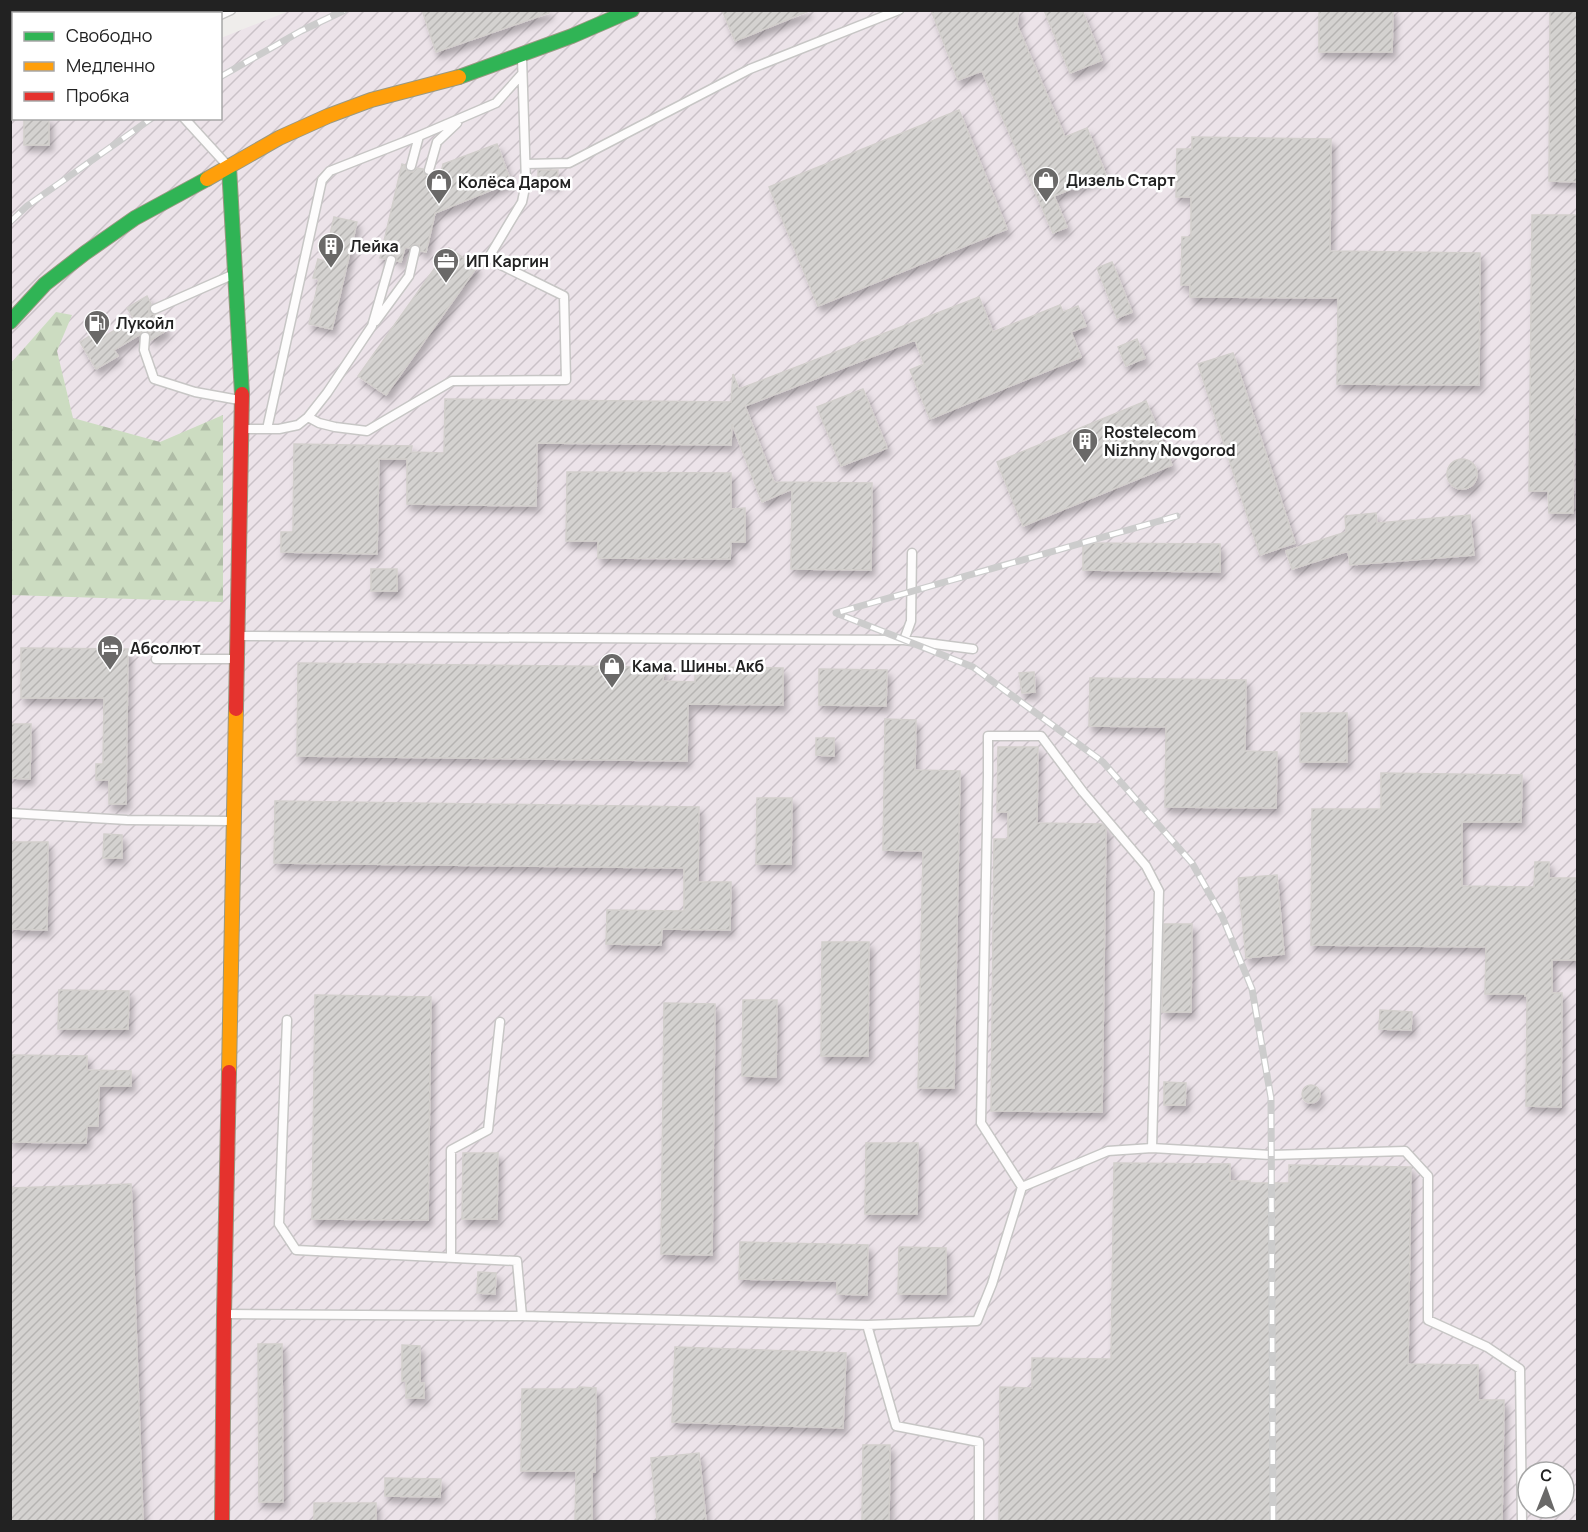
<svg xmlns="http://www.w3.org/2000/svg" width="1588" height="1532" font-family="Manrope,sans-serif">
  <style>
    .industrial { fill: url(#industrial-furrows); fill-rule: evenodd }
    .forest { fill: url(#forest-firs) }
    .building { fill: url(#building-hatch); stroke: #d2cfcc; stroke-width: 1.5; filter: url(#shadow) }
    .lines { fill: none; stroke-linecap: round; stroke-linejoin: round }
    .lane-casing { stroke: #c7c6c5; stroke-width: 11 }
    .fast-casing { stroke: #999982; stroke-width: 16 }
    .slow-casing { stroke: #999982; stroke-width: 16 }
    .jam-casing { stroke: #999982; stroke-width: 16 }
    .lane { stroke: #fdfcfc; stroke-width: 8 }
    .fast { stroke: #30b455; stroke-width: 14 }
    .slow { stroke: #ff9f0a; stroke-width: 14 }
    .jam { stroke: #e5322d; stroke-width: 14 }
    .rail-casing { stroke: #ccc; stroke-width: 7 }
    .rail { stroke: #fff; stroke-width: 4.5; stroke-dasharray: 14; stroke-linecap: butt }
    .labels { text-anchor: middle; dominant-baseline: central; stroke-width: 5; stroke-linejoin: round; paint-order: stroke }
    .poi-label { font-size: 16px; font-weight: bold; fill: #222; stroke: #fff; text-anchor: start }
  </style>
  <defs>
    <pattern id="industrial-furrows" width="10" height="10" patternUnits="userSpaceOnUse" patternTransform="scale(1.5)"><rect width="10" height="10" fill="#ece3e9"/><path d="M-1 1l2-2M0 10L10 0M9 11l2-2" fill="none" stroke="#cac2c8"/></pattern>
    <pattern id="forest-firs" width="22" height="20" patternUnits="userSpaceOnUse" patternTransform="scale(1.5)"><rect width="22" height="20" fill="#ccdcc1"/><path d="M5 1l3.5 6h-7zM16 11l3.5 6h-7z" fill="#afbca6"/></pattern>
    <pattern id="building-hatch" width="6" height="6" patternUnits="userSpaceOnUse" patternTransform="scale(1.5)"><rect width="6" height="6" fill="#d4d2d0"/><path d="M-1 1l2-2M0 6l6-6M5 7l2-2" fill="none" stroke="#b6b4b2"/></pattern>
    <filter id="shadow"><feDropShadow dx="3.5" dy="6" stdDeviation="3" flood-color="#0004"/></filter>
  </defs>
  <rect width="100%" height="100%" fill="#efedeb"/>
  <path class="industrial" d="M289 11H1577V1521L11 1522V63H13L14 118H220L221 38ZM1528 1472H1564V1508H1528Z"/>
  <path class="forest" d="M56 312 72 315 57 351 73 418 160 442 223 415V602L11 595V363Z"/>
  <path class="building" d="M422 10H549V13L436 52Z
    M722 10H809V11L735 41Z
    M931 10H1019L1017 25 1065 137 1087 128 1106 175 1054 196 1067 227 1053 233 982 71 958 80Z
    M1044 10H1082L1102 60 1070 73Z
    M1319 10H1393L1392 52H1319Z
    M1550 10H1578V182L1549 181Z
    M959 110 1007 229 818 306 769 187Z
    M24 118H49V145H24Z
    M1192 137 1331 139 1330 251 1480 253 1479 385 1337 384 1338 298 1190 297V285H1181L1182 237H1191V197H1176L1177 149H1192Z
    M497 144 511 182 435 213 426 252 421 251 419 245 414 244 409 248 405 247 401 262 397 261 396 256 392 254 387 255 385 259 380 258 402 164 405 165V168L409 172H413L417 168 423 169 425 175 430 176 435 172 441 173 443 164Z
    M538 170H558L557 184 538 183Z
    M1532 215H1577L1573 513H1549L1548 491H1529Z
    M334 217 357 222 332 329 309 324 319 279 313 278 318 259 324 261Z
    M449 248 477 267 386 395 358 376Z
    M1112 262 1132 312 1117 318 1097 268Z
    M147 296 151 304 149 308V312L154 315H158L167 330 151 340 149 332 145 331 142 332 139 335 114 350 118 356 96 369 80 342 101 329 105 336 134 319 127 308Z
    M979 297 993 332 1060 305 1063 312 1078 306 1086 326 1071 332 1081 357 930 419 910 370 924 364 915 340 745 406 774 482 872 483 871 570 791 569 792 489 762 502 732 424 731 445 537 443 536 506 407 504V459H379L377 554 281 552V532H293L294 444 412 446 411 452 444 453 445 399 731 402 733 374 739 389Z
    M1137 339 1145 358 1126 366 1118 347Z
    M1233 353 1295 543 1260 555 1198 364Z
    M863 389 887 448 841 466 817 407Z
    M1146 401 1172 465 1023 526 997 462Z
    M1447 474a15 15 0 1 1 30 0a15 15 0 1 1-30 0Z
    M567 472 731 473V509L745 508V542H731L730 559 598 558V541H566Z
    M1376 513 1377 523 1470 515 1474 555 1350 565 1348 551 1292 569 1286 551 1346 532 1345 516Z
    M1083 543 1220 544V572L1083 570Z
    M371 569H397V591H371Z
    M21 648 128 649 126 804H109V780H96V764H103L104 698H21Z
    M298 663 664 667 663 681 695 682V667L783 668V705L688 704 687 761 297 756Z
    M819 669 887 670 886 706 819 705Z
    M1034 672 1035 692 1022 693 1019 673Z
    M1090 678 1246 680 1245 751 1277 752 1276 808 1165 807 1166 727 1089 726Z
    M1301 713H1347V762H1300Z
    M885 719 916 720 915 770 960 771 954 1088H918L923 851 883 850Z
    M10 724H31L30 779 10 778Z
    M816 738H834V756L816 755Z
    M998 747H1038L1037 823 1102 824 1106 828 1102 1112 991 1111 994 839H1008V812H997Z
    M1381 773 1522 775 1521 822H1462V886L1534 887 1535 862H1549V878H1578V960H1552V993H1562L1561 1107 1526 1106 1527 996H1525V994H1485L1486 947 1311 945 1312 809H1381Z
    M757 798H792L791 864H756Z
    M275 801 699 807 698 882H731L730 930 662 929 661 945 606 944 607 910 684 911V868L274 863Z
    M104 834 122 835V858H103Z
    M10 842H48L47 930 10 929Z
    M1277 875 1284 954 1246 958 1238 878Z
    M1164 924H1192L1191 1012H1162Z
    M822 942H869L868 1056H821Z
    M59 990 129 991 128 1029H58Z
    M315 995 431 997 428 1220 312 1219Z
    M743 1000H777L776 1077 742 1076Z
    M664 1003 715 1004 712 1255 661 1254Z
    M1380 1010 1412 1012 1411 1030 1379 1029Z
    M10 1055 87 1056V1070L131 1071V1086H99L98 1126H87L86 1143 10 1142Z
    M1164 1082 1186 1083 1185 1105H1164Z
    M1302 1094a9 9 0 1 1 18 0a9 9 0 1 1-18 0Z
    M866 1143H918L917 1214H865Z
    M463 1153H498L497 1219H462Z
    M1114 1163 1230 1164V1181H1250V1183H1289V1165L1411 1167 1408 1364 1478 1365V1400H1504L1502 1521H999L1000 1387 1032 1388V1358L1111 1359Z
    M131 1184 143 1521H10V1188Z
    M740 1242 868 1245 867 1295 837 1294V1281L739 1279Z
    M899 1247 946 1248V1294H898Z
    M478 1272 496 1273 495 1294 477 1293Z
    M258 1344H282L283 1502H259Z
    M402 1345 420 1346V1383H424V1398H406V1381H402Z
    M675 1347 846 1353 843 1428 672 1422Z
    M579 1387 596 1388 595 1472H592V1521H575L576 1471H521L522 1389H579Z
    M863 1445H890L889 1521H862Z
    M699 1453 706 1521H657L651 1458Z
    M385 1478 441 1479 440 1497 385 1496Z
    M314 1503H376V1521H314Z"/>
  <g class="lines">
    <g class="lane-casing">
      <path id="lane" d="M187 14 192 10
        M220 15 231 10
        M10 62H14
        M184 118 227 165
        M526 164 569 163 750 69 899 10
        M411 166 419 136 496 103 522 74
        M429 170 437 142 457 123
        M155 309 232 275
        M376 321 409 276 415 250
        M145 337 144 350 154 379 195 392 239 400
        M308 417 319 423 335 427 367 431 452 381 566 380 564 296 501 265 489 257 522 202 526 183 522 58
        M243 429H279L298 425 308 417 327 393 372 326 391 260
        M267 429 322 180 330 171 419 136
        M239 636 904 640 973 649
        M904 640 911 621 912 553
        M156 659H235
        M10 813 127 820 231 821
        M287 1020 279 1224 296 1250 517 1261 522 1316
        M1022 1187 981 1123 988 776V736H1041L1083 792 1146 866 1159 891 1152 1148
        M451 1257V1150L488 1130 500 1022
        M225 1314 522 1316 867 1325 977 1321 992 1284 1022 1187 1108 1151 1152 1148 1271 1155 1405 1151 1428 1176V1320L1487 1347 1520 1369 1522 1522
        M867 1325 896 1426 979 1442V1522"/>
    </g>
    <g class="fast-casing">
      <path id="fast" d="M459 77 572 36 632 10
        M229 167 242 394
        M10 322 45 284 85 253 135 218 207 179"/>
    </g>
    <g class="slow-casing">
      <path id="slow" d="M207 179 279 138 328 116 371 100 459 77
        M229 1072 236 709"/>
    </g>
    <g class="jam-casing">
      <path id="jam" d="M236 709 242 394
        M222 1522 224 1314 229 1072"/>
    </g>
    <use href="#lane" class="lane"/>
    <use href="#fast" class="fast"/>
    <use href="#slow" class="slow"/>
    <use href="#jam" class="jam"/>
    <g class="rail-casing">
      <path id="rail" d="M220 77 301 31 345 10
        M10 222 27 206 152 118
        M1177 516 836 613 973 667 1103 762 1192 863 1222 916 1252 989 1271 1098 1273 1522"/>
    </g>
    <use href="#rail" class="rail"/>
  </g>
  <defs>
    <g id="shop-pin" transform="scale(1.35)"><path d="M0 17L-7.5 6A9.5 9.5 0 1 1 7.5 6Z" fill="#6a6968" stroke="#fff"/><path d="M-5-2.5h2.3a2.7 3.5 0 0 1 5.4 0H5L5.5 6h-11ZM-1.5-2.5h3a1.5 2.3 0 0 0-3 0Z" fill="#fff"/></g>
    <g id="building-pin" transform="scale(1.35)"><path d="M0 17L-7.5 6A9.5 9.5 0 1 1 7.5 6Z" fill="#6a6968" stroke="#fff"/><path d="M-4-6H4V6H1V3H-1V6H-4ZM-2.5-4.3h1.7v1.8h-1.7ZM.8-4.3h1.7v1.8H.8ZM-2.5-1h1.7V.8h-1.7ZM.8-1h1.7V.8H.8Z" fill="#fff"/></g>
    <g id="office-pin" transform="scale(1.35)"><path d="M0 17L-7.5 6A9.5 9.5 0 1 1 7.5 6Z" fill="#6a6968" stroke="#fff"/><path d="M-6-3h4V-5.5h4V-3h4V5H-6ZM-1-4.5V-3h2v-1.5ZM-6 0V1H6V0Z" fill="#fff"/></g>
    <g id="fuel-pin" transform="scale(1.35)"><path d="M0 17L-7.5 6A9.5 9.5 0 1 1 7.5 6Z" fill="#6a6968" stroke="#fff"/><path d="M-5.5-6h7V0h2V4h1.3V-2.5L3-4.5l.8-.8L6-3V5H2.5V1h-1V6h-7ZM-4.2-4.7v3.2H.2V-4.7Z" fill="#fff"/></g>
    <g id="hotel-pin" transform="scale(1.35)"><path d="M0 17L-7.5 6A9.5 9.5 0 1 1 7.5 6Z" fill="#6a6968" stroke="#fff"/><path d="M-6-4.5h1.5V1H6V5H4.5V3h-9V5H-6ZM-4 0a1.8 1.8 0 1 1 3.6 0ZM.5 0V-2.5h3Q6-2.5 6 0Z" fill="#fff"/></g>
  </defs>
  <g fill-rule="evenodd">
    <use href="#shop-pin" x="1046" y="180"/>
    <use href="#shop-pin" x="439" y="182"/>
    <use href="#building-pin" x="331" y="246"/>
    <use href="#office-pin" x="446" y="261"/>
    <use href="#fuel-pin" x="97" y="323"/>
    <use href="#building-pin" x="1085" y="441"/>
    <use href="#hotel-pin" x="110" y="648"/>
    <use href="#shop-pin" x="612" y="666"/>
  </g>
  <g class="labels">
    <g class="poi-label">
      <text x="1066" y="180">Дизель Старт</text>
      <text x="458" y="182">Колёса Даром</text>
      <text x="350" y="246">Лейка</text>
      <text x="466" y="261">ИП Каргин</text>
      <text x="116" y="323">Лукойл</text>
      <text x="1104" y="432">Rostelecom<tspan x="1104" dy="18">Nizhny Novgorod</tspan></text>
      <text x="130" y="648">Абсолют</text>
      <text x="632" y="666">Кама. Шины. Акб</text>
    </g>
  </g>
  <rect width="1588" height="1532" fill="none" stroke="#222222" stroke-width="24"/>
  <rect x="12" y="12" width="210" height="108" fill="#ffffff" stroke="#a7a7a7" stroke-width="1.5"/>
  <rect x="24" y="32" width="30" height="9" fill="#30b455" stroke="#a7a7a7" stroke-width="1.5"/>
  <text x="66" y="42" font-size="18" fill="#222222">Свободно</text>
  <rect x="24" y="62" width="30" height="9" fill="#ff9f0a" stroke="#a7a7a7" stroke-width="1.5"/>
  <text x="66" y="72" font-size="18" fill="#222222">Медленно</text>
  <rect x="24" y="92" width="30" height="9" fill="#e5322d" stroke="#a7a7a7" stroke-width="1.5"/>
  <text x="66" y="102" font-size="18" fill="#222222">Пробка</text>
  <g transform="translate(1546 1490) rotate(1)"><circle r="28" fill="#ffffff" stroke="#a7a7a7" stroke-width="1.5"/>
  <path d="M0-4.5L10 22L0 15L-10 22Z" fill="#6a6968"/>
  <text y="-9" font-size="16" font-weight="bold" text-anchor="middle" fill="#222222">С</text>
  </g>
</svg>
